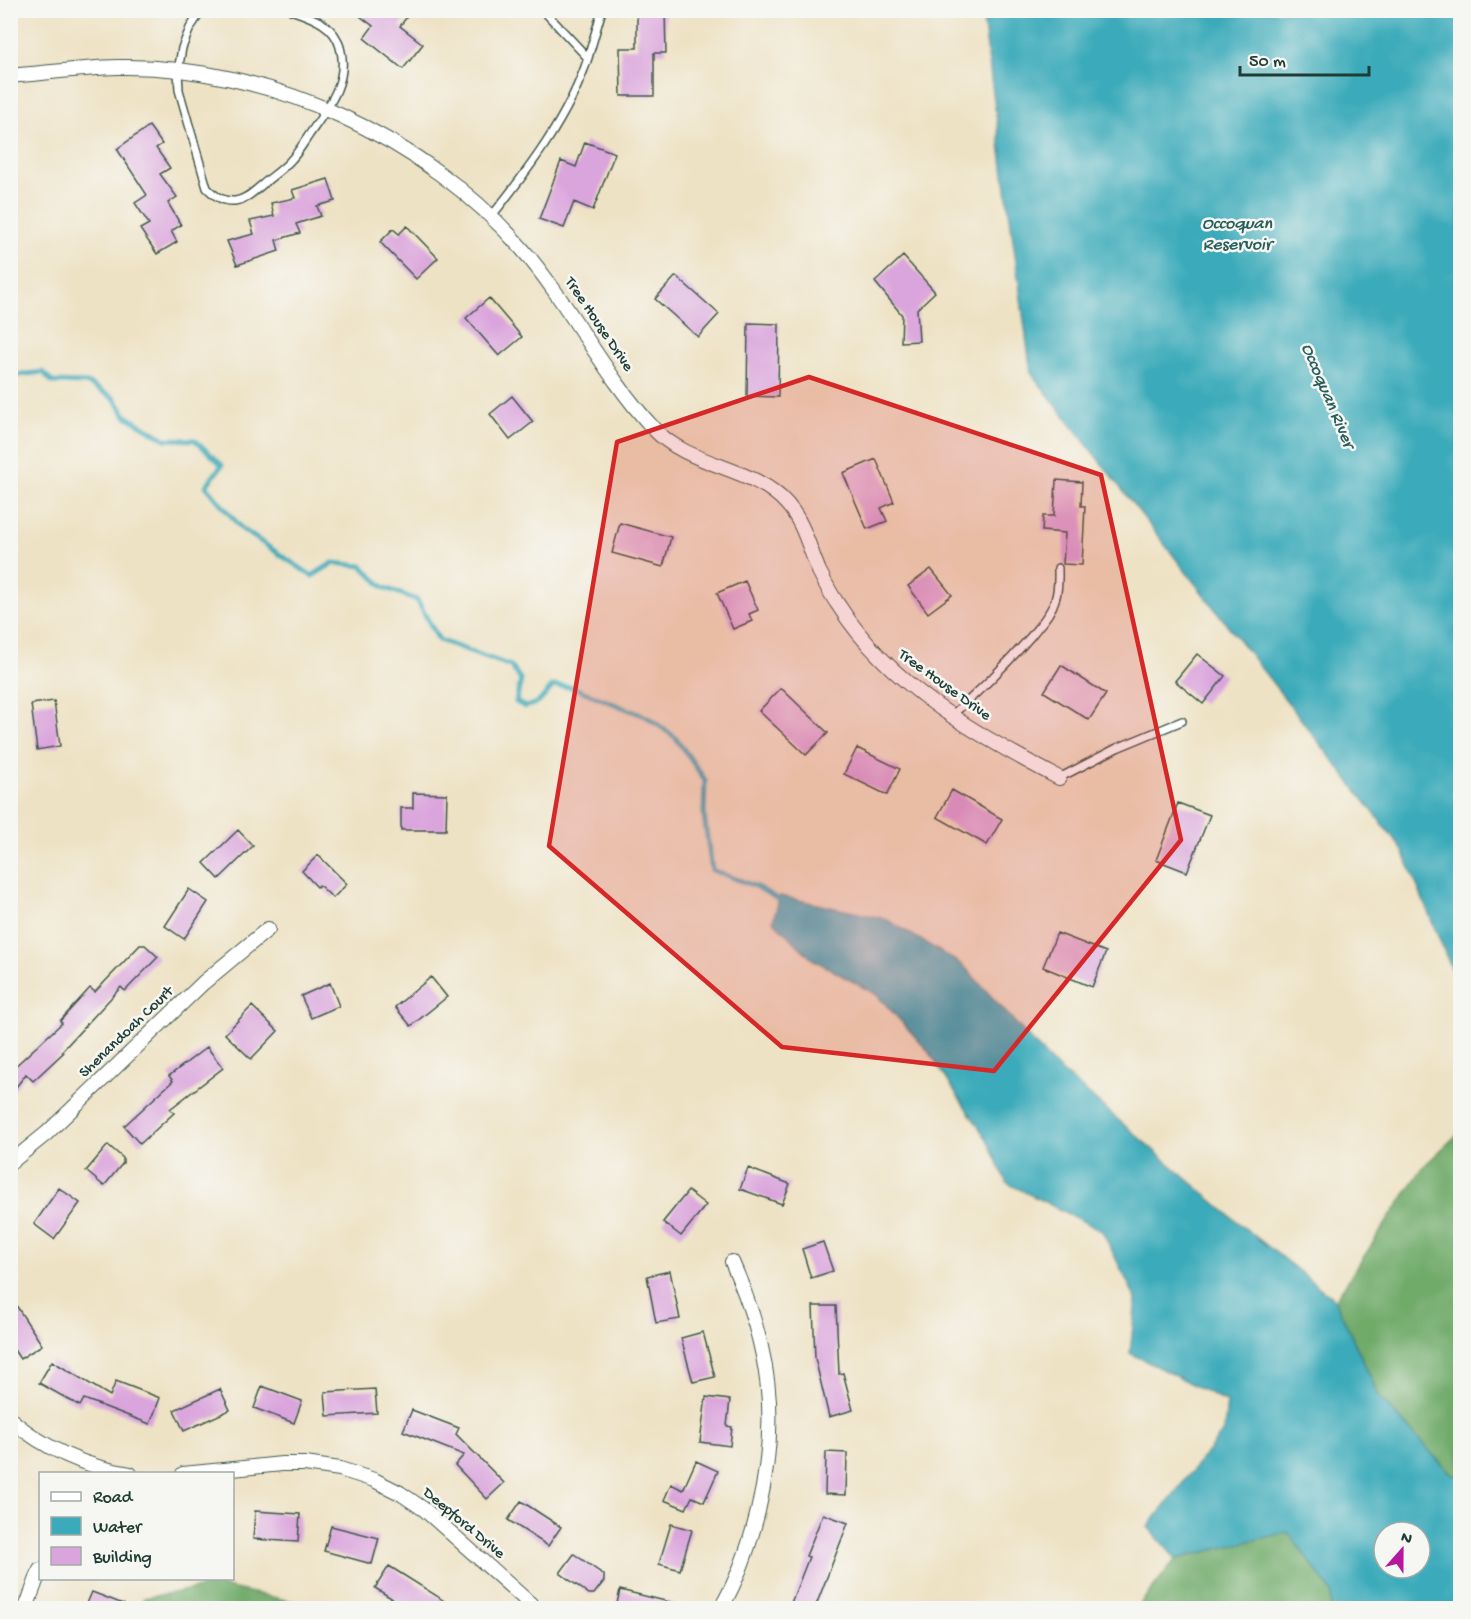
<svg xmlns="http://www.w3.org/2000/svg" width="1471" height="1619" font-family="'Gochi Hand',sans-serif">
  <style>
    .forest { fill: #71ab6a; stroke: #48744f; stroke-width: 1.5 }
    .water { fill: #3baaba; stroke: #2d7477; stroke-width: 1.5; fill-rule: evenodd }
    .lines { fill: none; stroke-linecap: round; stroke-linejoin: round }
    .stream { stroke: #3baaba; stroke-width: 5 }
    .building { fill: #daa4dc }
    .lane-casing { stroke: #3e564a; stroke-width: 10 }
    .street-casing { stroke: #3e564a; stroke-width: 16 }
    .lane { stroke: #fff; stroke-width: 7 }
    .street { stroke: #fff; stroke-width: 14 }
    .marked { fill: #d62828; fill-opacity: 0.2; stroke: #d62828; stroke-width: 4.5; stroke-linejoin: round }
    .labels { text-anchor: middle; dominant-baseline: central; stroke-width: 5; stroke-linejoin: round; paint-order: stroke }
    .street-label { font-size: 16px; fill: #1f3d34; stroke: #f6f6f2 }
    .water-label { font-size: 18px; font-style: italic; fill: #275e5c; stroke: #f6f6f2 }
  </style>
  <rect width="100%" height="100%" fill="#f6f6f2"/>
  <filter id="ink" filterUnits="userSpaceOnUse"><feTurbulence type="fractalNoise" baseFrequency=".0167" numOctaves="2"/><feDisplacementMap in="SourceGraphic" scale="12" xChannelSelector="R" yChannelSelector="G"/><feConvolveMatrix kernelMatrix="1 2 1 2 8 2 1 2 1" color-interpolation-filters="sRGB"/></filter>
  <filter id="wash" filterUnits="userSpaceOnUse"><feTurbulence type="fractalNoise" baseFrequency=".008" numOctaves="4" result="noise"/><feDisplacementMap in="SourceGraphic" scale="24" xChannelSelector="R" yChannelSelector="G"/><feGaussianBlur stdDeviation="1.35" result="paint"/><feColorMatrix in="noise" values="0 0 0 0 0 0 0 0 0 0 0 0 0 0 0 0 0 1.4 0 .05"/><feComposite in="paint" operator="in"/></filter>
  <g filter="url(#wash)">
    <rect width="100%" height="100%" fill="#eee2c4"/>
    <path class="forest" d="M1460 1132V1477L1451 1474 1380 1398 1335 1300 1424 1166Z
      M1288 1532 1332 1592 1331 1608H1137L1176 1559Z
      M216 1585 323 1608H139L144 1598Z"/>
    <path class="water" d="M982 11H1460V985L1457 982 1402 849 1031 373Z
      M780 896 886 919 964 966 1052 1063 1241 1225 1335 1300 1380 1398 1451 1474 1460 1477V1608H1331L1332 1592 1288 1532 1176 1559 1148 1527 1224 1431 1227 1402 1130 1353 1136 1299 1102 1231 1007 1183 986 1138 928 1051 877 995 812 959 773 921ZM1384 1532H1420V1568H1384Z"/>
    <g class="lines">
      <path class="stream" d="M10 376 43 372 52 382 87 383 114 398 126 416 165 439 195 440 222 465 206 486 242 529 312 576 333 563 362 566 383 587 417 600 439 640 511 666 521 680 516 702 525 707 539 702 553 686 572 687 647 717 675 737 705 780 704 816 712 870 755 886 783 902"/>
    </g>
    <g id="blocks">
      <path class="building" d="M352 10H412L400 26 423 44 403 69 364 38 373 26Z
        M637 10H665L666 53H654V96H621L620 48H637Z
        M149 126 162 144 156 148 170 168 160 174 177 197 168 203 181 225 171 231 177 242 157 254 140 229 149 224 135 203 147 195 117 149Z
        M585 142 615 153 593 210 574 202 564 228 539 219 561 161 576 167Z
        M328 179 335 201 317 206 321 216 296 224 300 233 276 240 279 251 237 265 227 241 254 234 250 221 274 216 271 203 295 198 292 190Z
        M407 226 438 258 416 279 380 242 393 229 399 234Z
        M903 256 935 292 917 309 919 341 901 342 902 315 875 282Z
        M676 276 719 314 698 337 655 299Z
        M489 298 522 337 499 356 466 318Z
        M748 323 779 324 778 397 747 396Z
        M512 396 533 422 510 440 490 414Z
        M876 459 894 502 881 508 887 521 867 529 843 473Z
        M1056 480 1082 482 1081 506H1085L1082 565 1063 564 1065 533 1042 531 1043 516H1054Z
        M620 523 671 537 663 567 612 553Z
        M931 569 952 595 928 613 908 586Z
        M745 581 758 610 749 614 752 621 733 629 717 593Z
        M1197 654 1225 676 1203 704 1175 681Z
        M1061 665 1106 694 1089 720 1044 692Z
        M781 688 828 733 806 755 759 711Z
        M54 701 60 746 37 750 31 704Z
        M857 748 900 769 887 795 844 774Z
        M952 790 1002 819 987 845 937 817Z
        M413 793 447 794 446 830H401V808H413Z
        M1178 803 1210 815 1187 872 1156 860Z
        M238 830 253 846 219 879 204 863Z
        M318 855 347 884 333 898 319 885 317 887 302 871Z
        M189 889 208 902 184 939 165 926Z
        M1057 933 1106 952 1092 987 1043 967Z
        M140 945H145L158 957 125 991 121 987 62 1051 63 1053 33 1081 26 1074 10 1095V1071L62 1023 60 1021 90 988 95 992Z
        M431 977 447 997 411 1026 395 1007Z
        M330 983 339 1006 311 1018 301 996Z
        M252 1006 278 1031 251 1059 225 1034Z
        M207 1047 223 1068 170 1109 174 1113 140 1144 124 1126 173 1081 169 1076Z
        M108 1145 123 1158V1163L104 1186 86 1171Z
        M748 1168 790 1184 782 1204 740 1189Z
        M59 1188 80 1203 54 1239 34 1224Z
        M688 1191 706 1205 681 1236 663 1222Z
        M823 1242 833 1271 811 1278 802 1249Z
        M670 1271 680 1319 656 1323 647 1276Z
        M10 1296 42 1345 20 1359 10 1344Z
        M813 1306H836L839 1374 843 1373 853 1410 829 1417 815 1358Z
        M703 1332 715 1377 693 1382 681 1338Z
        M52 1361 110 1396 116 1381 160 1398 150 1424 84 1399 80 1406 39 1383Z
        M262 1386 302 1401 294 1423 254 1408Z
        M220 1389 230 1410 184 1431 174 1410Z
        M375 1389 377 1413 327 1416 325 1392Z
        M706 1397 730 1400 727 1426 732 1427 730 1446 700 1442Z
        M412 1410 459 1428 456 1434 504 1483 487 1499 455 1465 464 1455 403 1431Z
        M826 1452 847 1453 846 1495 825 1494Z
        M696 1461 718 1471 704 1502 692 1497 686 1509 664 1500 671 1484 683 1490Z
        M521 1501 561 1527 548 1546 508 1520Z
        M255 1511 300 1514 298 1542 253 1539Z
        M823 1514 848 1523 815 1608H789L809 1557 806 1556Z
        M671 1524 692 1530 680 1570 659 1564Z
        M331 1526 379 1538 372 1564 324 1551Z
        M574 1554 604 1575V1581L594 1594H589L560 1573Z
        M389 1566 437 1596 454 1608H407L375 1588Z
        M620 1590 674 1603V1608H616Z
        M92 1592 131 1607 130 1608H85Z"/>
    </g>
  </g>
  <g filter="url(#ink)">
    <use href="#blocks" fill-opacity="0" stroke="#3e564a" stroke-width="1.5"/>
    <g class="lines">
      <g class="lane-casing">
        <path id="lane" d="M202 10 190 28 182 48 178 71 179 90 207 188C215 196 223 202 235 201 246 200 254 191 262 185 271 177 282 170 290 161 297 154 303 144 309 135 327 109 350 81 340 47 334 24 311 17 291 10
          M543 10 588 58 602 10
          M491 217C529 169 569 117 588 58
          M952 715C981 690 1007 664 1032 635 1040 624 1051 614 1055 600 1059 589 1058 579 1058 568
          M1059 778 1117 748 1182 721"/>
      </g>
      <g class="street-casing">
        <path id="street" d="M10 76C46 73 82 68 118 67 266 64 427 138 523 250 571 306 603 374 654 429 689 467 754 466 787 504 804 523 809 548 819 571 825 583 831 595 839 606 890 686 977 735 1059 778
          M10 1163 47 1133 203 983 268 929
          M10 1419C45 1449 85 1467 130 1474
          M183 1474 282 1464H305L340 1469 374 1480 400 1493 425 1510 535 1608
          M26 1608 40 1570
          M721 1608C738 1579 750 1544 758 1511 780 1418 770 1348 732 1262"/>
      </g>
      <use href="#lane" class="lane"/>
      <use href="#street" class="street"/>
    </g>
  </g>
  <path class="marked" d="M809 377 1101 475 1181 840 994 1071 782 1047 549 846 617 442Z"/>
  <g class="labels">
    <g class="street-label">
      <text transform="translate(598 325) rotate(56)">Tree House Drive</text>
      <text transform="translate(944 686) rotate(36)">Tree House Drive</text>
      <text transform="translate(127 1033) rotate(-44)">Shenandoah Court</text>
      <text transform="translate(463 1524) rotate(40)">Deepford Drive</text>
    </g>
    <g class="water-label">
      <text x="1237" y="224">Occoquan<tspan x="1237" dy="21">Reservoir</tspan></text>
      <text transform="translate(1327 396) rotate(67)">Occoquan River</text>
    </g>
  </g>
  <rect width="1471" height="1619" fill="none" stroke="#f6f6f2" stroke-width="36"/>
  <rect x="39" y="1472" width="195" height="108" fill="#f6f6f2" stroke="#a0aca6" stroke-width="1.5"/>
  <rect x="51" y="1492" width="30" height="9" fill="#ffffff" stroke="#a0aca6" stroke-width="1.5"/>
  <text x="93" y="1502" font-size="18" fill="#1f3d34">Road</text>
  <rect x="51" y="1517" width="30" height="18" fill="#3baaba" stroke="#a0aca6" stroke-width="1.5"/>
  <text x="93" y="1532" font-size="18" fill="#1f3d34">Water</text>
  <rect x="51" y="1547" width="30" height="18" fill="#daa4dc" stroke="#a0aca6" stroke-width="1.5"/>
  <text x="93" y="1562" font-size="18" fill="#1f3d34">Building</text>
  <g transform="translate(1402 1550) rotate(21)"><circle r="28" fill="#f6f6f2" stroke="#a0aca6" stroke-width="1.5"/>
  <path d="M0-4.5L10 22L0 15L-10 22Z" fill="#b5179e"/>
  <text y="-9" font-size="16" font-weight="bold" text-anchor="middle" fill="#1f3d34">N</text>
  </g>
  <path d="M1240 66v9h129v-9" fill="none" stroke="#1f3d34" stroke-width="3"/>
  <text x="1249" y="66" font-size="18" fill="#1f3d34" stroke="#f6f6f2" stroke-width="4.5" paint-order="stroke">50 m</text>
</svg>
